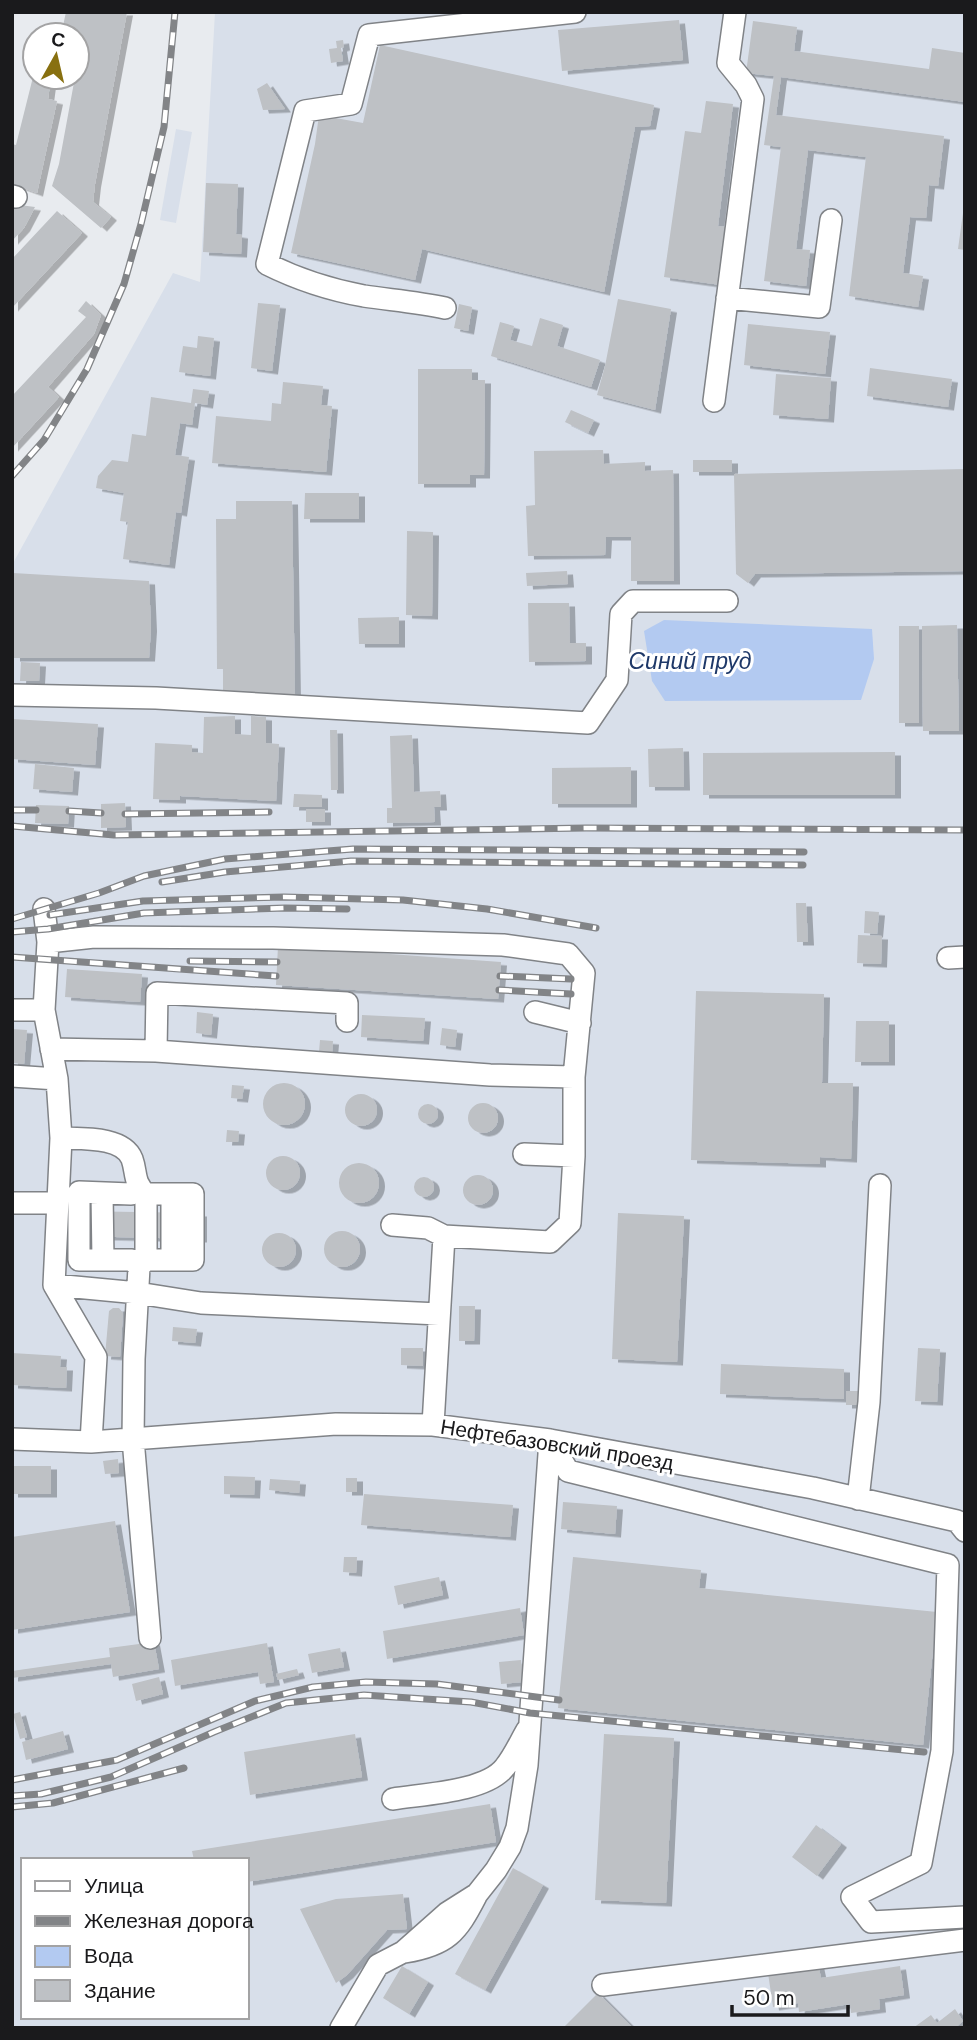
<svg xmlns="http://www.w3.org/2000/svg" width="977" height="2040" font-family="'DM Sans',sans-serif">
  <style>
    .built { fill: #d8dfea; fill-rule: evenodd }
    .water { fill: #b3caf1 }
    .building { fill: #bec1c5; filter: url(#shadow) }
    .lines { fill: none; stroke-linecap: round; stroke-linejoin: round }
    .minor-casing { stroke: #808387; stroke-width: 24 }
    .minor { stroke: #fff; stroke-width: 21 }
    .rail-casing { stroke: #828487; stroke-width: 7 }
    .rail { stroke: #fff; stroke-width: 4.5; stroke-dasharray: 13; stroke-linecap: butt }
    .labels { text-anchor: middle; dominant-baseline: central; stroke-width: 6; stroke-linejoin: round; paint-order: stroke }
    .street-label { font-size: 21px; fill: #1a1a1c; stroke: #fff }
    .water-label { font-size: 23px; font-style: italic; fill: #1e3868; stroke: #fff }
  </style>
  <defs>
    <filter id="shadow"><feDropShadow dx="6" dy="3.5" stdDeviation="0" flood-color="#0004"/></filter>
  </defs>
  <rect width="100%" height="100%" fill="#e8ebef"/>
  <path class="built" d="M215 12H965V2028H12V565L173 273 200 282ZM23 1860H247V2017H23Z
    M176 129 192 132 176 223 160 220Z"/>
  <path class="water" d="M664 620 872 629 874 659 861 700 665 701 652 681 644 631Z"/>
  <path class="building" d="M66 12H127L95 184 93 202 111 217 101 228 52 186 59 164 75 77H77L80 52 77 51V35H61Z
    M679 20 683 60 562 71 558 30Z
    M753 21 797 27 794 51 929 69 932 48 965 53V102L781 77 776 115 944 136 938 186 929 185 926 218 910 217 903 273 923 276 918 307 849 296 866 157 808 150 796 249 810 250 806 286 764 281 781 147 764 145 774 76 746 73Z
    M343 40 344 47 341 48 343 61 331 63 329 49 337 48 336 41Z
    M380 45 654 105 650 126 635 127 604 292 422 249 415 280 291 253 315 144 319 115 363 123Z
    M33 77H51L48 99 57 101 37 193 12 184V144L16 145Z
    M267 83 285 109 263 110 257 89Z
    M706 101 733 104 718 226 729 227 721 285 664 277 685 131 701 133Z
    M206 183 238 184 236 234 242 235 241 254 203 252Z
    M12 204 35 207 24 228 12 241Z
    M57 211 82 233 12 308V259Z
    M963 213H965V250L958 249Z
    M618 299 671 309 655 410 597 395 605 366Z
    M86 301 101 315 94 334 48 387 59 397 12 448V396L86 317 78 311Z
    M258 303 280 305 272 371 251 368Z
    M459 304 472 307 468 331 454 328Z
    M540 318 563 325 557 346 600 360 591 387 491 356 500 322 514 326 510 340 532 346Z
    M748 324 830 332 825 374 744 365Z
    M198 336 214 338 210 376 179 372 183 346 197 348Z
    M870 368 952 379 948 407 867 396Z
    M418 369H472V380H485L484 475H470V484H418Z
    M776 374 831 378 828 419 773 415Z
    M283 382 323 386 321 405 332 406 326 472 212 463 216 416 271 421 272 403 281 404Z
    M193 389 209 391 207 405 195 403 192 425 180 423 175 455 189 457 181 513 176 512 169 565 123 559 128 522 120 521 124 493 96 488 98 476 112 460 128 462 132 434 146 436 151 397 191 403Z
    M571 410 594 420 588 433 565 422Z
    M603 450 604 464 645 462V471L673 470 674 581H631V537H606L605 555 528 556 526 506 535 505 534 451Z
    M693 460H732V472H693Z
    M965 469V571L755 574 748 583 736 574 734 474Z
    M305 493H359V519H304Z
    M236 501H292L295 697 223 692V669H217L216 519H236Z
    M407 531 433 532 432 616 406 615Z
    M567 571 568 584 527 586 526 573Z
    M13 573 149 581 151 628 149 658H14Z
    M528 603H569L570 643H586V661L529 662Z
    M399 617V644H359L358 618Z
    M957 625 959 731H923L922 626Z
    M899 626H919V723H899Z
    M21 662 40 663 39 681H20Z
    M235 716V734L251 735V716L266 717V743L279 744 276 801 180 796V800L153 799 155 743 192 745V752L203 753 204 717Z
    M12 719 98 724 95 765 12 759Z
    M330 730H337L338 790H331Z
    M412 735 414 792 440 791 441 807H434L435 822 387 823V808H392L390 736Z
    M683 748 684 787H649L648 749Z
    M895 752V795H703V753Z
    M35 764 74 768 72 792 33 789Z
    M631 767V804H552V768Z
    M294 794 322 795V807H293Z
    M125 803 126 827 101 828V804Z
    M36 805 69 806 68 824 35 823Z
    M306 809H325V822H306Z
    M796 903H806L808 942H797Z
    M865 911 879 912 877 934 864 933Z
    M858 935 882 936 881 964 857 963Z
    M278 946 501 962 498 999 276 985Z
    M67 969 142 974 140 1002 65 997Z
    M696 991 824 994 822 1083H853L851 1159 820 1157V1164L691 1160Z
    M197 1012 213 1014 211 1035 196 1033Z
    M362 1015 425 1018 423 1041 361 1037Z
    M856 1021H889V1062H855Z
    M442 1028 457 1030 455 1047 440 1045Z
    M12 1029 27 1030 24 1064 12 1063Z
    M320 1040 333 1041 332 1053 319 1052Z
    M263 1104a21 21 0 1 1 42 0a21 21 0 1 1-42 0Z
    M232 1085 244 1086 242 1099 231 1098Z
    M345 1110a16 16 0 1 1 32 0a16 16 0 1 1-32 0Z
    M468 1118a15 15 0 1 1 30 0a15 15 0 1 1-30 0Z
    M418 1114a10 10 0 1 1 20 0a10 10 0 1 1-20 0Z
    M227 1130 239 1131 238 1142H226Z
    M266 1173a17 17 0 1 1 34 0a17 17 0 1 1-34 0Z
    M339 1183a20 20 0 1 1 40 0a20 20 0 1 1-40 0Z
    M463 1190a15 15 0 1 1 30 0a15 15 0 1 1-30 0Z
    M414 1187a10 10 0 1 1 20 0a10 10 0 1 1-20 0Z
    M73 1211 201 1213V1239L72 1236Z
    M618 1213 684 1216 677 1362 612 1359Z
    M324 1249a18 18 0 1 1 36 0a18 18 0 1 1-36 0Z
    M262 1250a17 17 0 1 1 34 0a17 17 0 1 1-34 0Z
    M459 1306H475L474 1341H459Z
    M113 1308H119L123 1313 120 1357 105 1356 109 1311Z
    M173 1327 197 1329 195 1343 172 1341Z
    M401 1348H423V1366L401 1365Z
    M918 1348 940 1349 937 1402 915 1401Z
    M12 1353 61 1356 60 1367H67L66 1388 12 1385Z
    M721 1364 844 1369V1399L720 1394Z
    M846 1391H861L862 1405H846Z
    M118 1459 119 1473 105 1474 103 1461Z
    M12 1466H51V1494H12Z
    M224 1476 255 1477 254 1495 224 1494Z
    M346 1478H357V1492H346Z
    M270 1479 300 1481 299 1493 269 1490Z
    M364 1494 513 1505 510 1537 361 1525Z
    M563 1502 617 1506 615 1534 561 1529Z
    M115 1521 130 1612 12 1630V1537Z
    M344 1557H357L356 1573 343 1572Z
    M573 1557 701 1570 699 1588 937 1612 923 1745 558 1708Z
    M439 1577 443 1595 398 1605 394 1586Z
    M520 1608 524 1635 387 1659 383 1631Z
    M154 1642 159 1669 113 1677 111 1664 12 1678V1671L110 1657 109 1648Z
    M267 1643 274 1682 260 1684 258 1672 175 1686 171 1660Z
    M340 1648 344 1667 312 1673 308 1654Z
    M521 1660 523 1682 501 1684 499 1662Z
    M297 1669 299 1675 278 1680 276 1674Z
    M159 1677 163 1694 136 1701 132 1684Z
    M20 1712 27 1737 20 1739 13 1714Z
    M63 1731 68 1749 26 1760 22 1742Z
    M355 1734 362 1777 250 1795 244 1752Z
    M604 1734 674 1738 666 1903 595 1900Z
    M490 1804 496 1842 247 1882V1860H194L192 1851Z
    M816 1825 841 1844 817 1876 792 1857Z
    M513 1868 543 1885 485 1990 455 1974Z
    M403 1894 407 1929 387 1930 347 1975 336 1983 300 1909 336 1899Z
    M818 1964 821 1978 900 1966 904 1995 879 1999 880 2009 851 2013 850 2004 799 2012 798 2003 773 2007 768 1973Z
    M402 1966 428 1982 409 2014 383 1998Z
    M598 1993 633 2028H563Z
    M955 2009 963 2021 955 2028H913L931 2015 937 2023Z"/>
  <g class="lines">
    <g class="minor-casing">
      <path id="minor" d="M12 196 16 197
        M727 298 819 307 831 220
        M445 308C418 302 391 300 364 296 331 290 297 279 267 264L305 111 351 104 369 35 575 12
        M714 401 753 99 746 85 728 63 735 12
        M12 695 156 698 588 723 617 680 621 614 633 601H727
        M44 909 48 942
        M948 958 965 957
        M12 1010H44L57 1079 61 1138 54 1285 96 1357 91 1442
        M44 1010 48 942 94 937 273 938 503 945 568 954 584 973 574 1077V1156L570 1223 550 1242 444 1236 433 1425
        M535 1012 580 1023
        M51 1049 156 1051 157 993 347 1003V1021
        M156 1051 490 1075 574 1077
        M12 1076 57 1079
        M61 1138C81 1139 123 1136 132 1159 137 1173 133 1182 146 1194H193V1260H146L139 1267 134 1359 133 1439 150 1638
        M524 1154 574 1156
        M138 1187 131 1194 79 1192V1260H132L139 1267
        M102 1193 103 1260
        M146 1194V1260
        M172 1194V1260
        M12 1203H58
        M392 1225 428 1228 444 1236
        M54 1285 138 1293 201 1303 439 1314
        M12 1439 91 1442 336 1424 433 1425 550 1440 813 1488 957 1521 965 1531
        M550 1440 568 1471 948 1565 942 1751 921 1863 852 1897 871 1922 965 1917
        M858 1499 869 1402 880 1185
        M393 1799C423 1794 486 1792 505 1767 514 1756 520 1742 527 1730
        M405 1952C447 1945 457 1933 476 1896
        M603 1985 965 1940
        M341 2028 378 1965 403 1952 447 1913 477 1894 496 1870 510 1847 517 1828 527 1765 550 1440"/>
    </g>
    <use href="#minor" class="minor"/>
    <g class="rail-casing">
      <path id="rail" d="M12 476 44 440 87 369 124 284 141 224 164 127 175 12
        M12 810H36
        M69 811 101 813
        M125 814 269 812
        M12 826 114 835 586 828 965 830
        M162 882 225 872 351 861 803 865
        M50 915 143 901 284 897 403 900 487 909 596 928
        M12 919 99 893 144 876 225 859 353 849 804 852
        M12 932 48 929 144 913 285 908 347 909
        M12 957 276 976
        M190 961 277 962
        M500 976 571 979
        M499 990 571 994
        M12 1780 117 1760 255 1701 313 1687 366 1682 437 1684 559 1700
        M12 1796 41 1794 111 1777 214 1732 286 1703 364 1695 471 1702 530 1713 924 1752
        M12 1807 53 1803 184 1768"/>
    </g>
    <use href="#rail" class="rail"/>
  </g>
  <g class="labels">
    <g class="street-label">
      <text transform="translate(557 1445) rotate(9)">Нефтебазовский проезд</text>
    </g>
    <g class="water-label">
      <text x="690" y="661">Синий пруд</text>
    </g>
  </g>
  <rect width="977" height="2040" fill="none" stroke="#1a1a1c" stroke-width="28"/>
  <rect x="21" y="1858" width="228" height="161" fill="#ffffff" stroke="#a3a3a4" stroke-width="2"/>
  <rect x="35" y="1881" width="35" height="10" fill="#ffffff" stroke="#a3a3a4" stroke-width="2"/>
  <text x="84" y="1893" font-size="21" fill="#1a1a1c">Улица</text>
  <rect x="35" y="1916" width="35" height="10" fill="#828487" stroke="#a3a3a4" stroke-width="2"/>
  <text x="84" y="1928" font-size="21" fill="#1a1a1c">Железная дорога</text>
  <rect x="35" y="1946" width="35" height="21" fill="#b3caf1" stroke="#a3a3a4" stroke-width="2"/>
  <text x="84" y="1963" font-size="21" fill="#1a1a1c">Вода</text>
  <rect x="35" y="1980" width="35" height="21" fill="#bec1c5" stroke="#a3a3a4" stroke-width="2"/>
  <text x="84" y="1998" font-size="21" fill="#1a1a1c">Здание</text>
  <g transform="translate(56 56) rotate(8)"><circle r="33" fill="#ffffff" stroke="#a3a3a4" stroke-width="2"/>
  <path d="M0-5L12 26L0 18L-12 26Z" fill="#887010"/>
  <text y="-10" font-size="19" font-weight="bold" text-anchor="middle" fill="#1a1a1c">С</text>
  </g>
  <path d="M732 2005v10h116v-10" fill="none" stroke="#1a1a1c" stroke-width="3.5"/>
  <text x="743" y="2005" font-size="21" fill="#1a1a1c" stroke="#ffffff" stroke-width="5" paint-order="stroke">50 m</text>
</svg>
